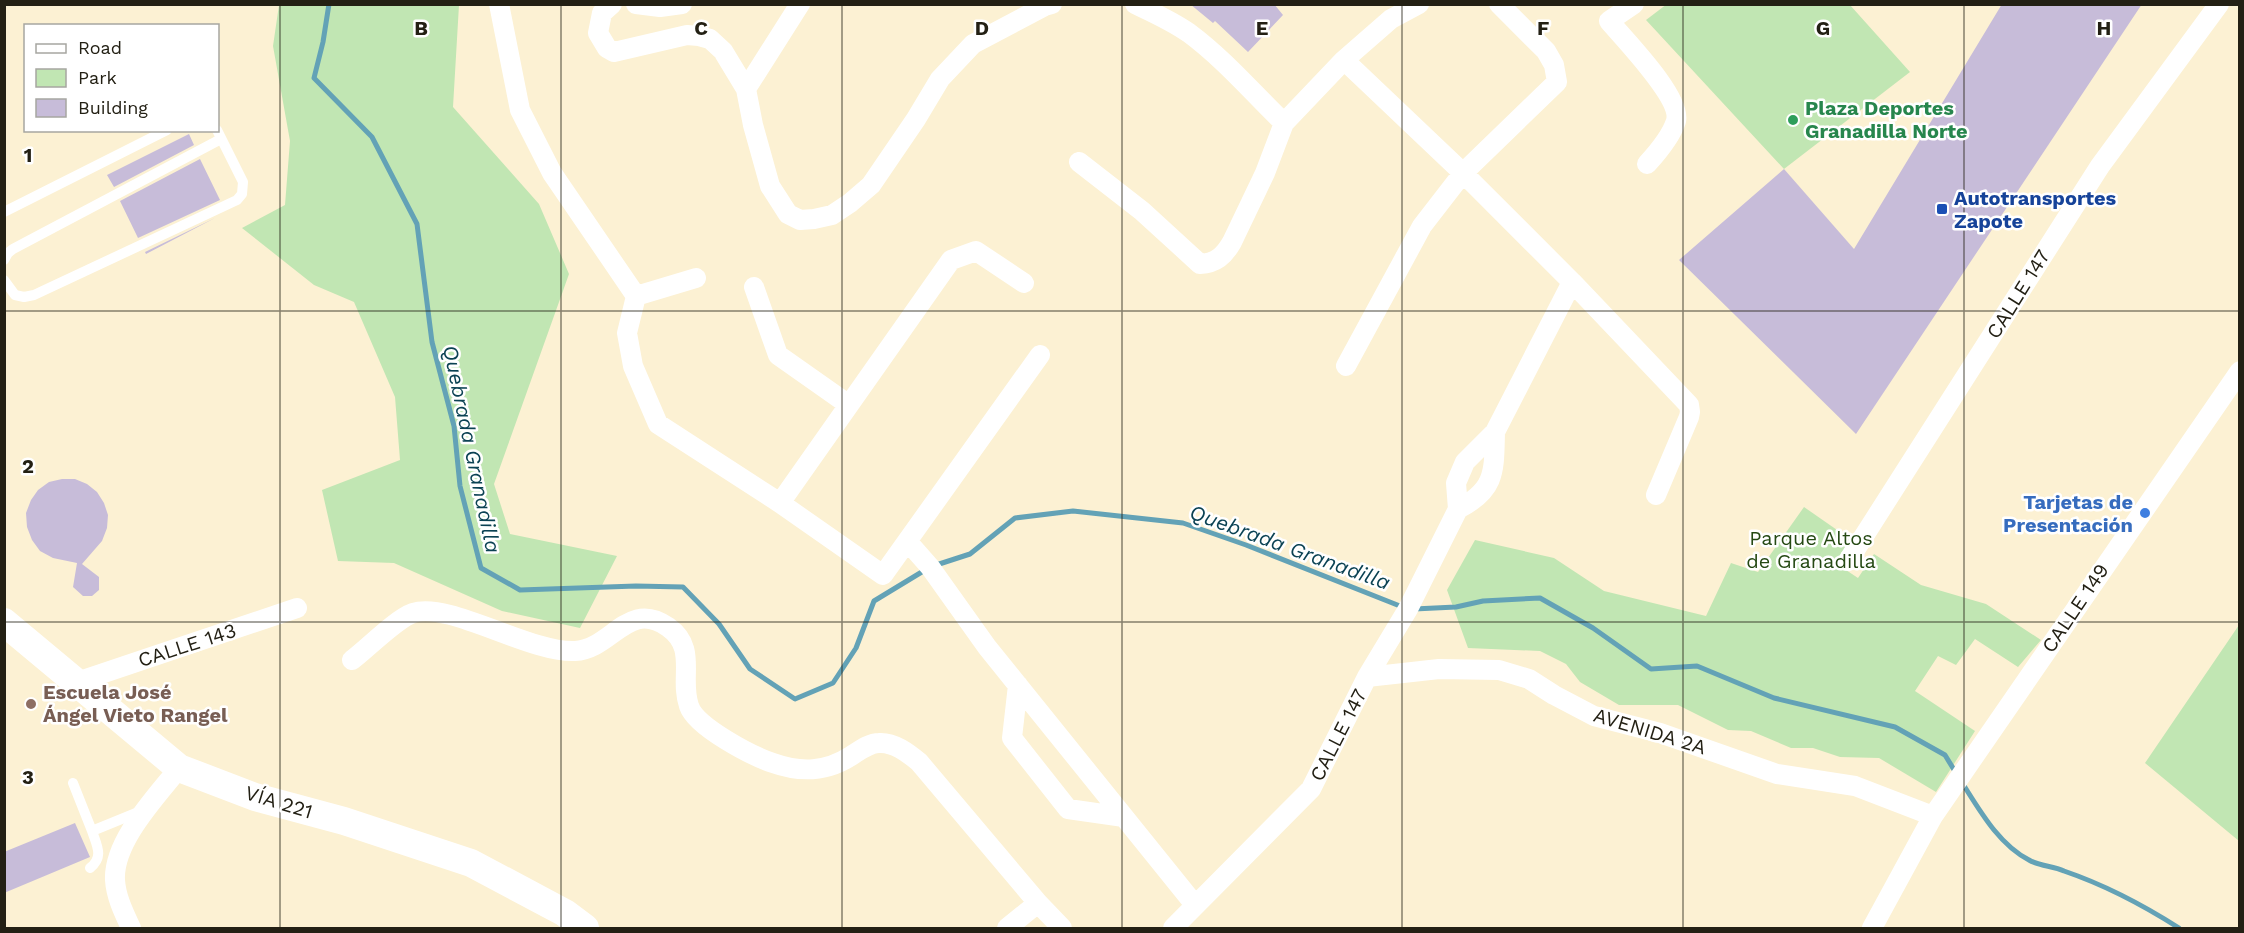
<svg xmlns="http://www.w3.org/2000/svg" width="2244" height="933" font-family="'Work Sans',sans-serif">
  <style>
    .green { fill: #c1e6b3 }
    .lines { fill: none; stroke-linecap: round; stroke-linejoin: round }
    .stream { stroke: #63a2b6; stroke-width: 5 }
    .building { fill: #c7bcd9 }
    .service { stroke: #fff; stroke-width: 10 }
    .minor { stroke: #fff; stroke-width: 20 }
    .secondary { stroke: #fff; stroke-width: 28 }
    .grid { fill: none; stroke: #232014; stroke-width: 1.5; stroke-opacity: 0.55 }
    .leisure-dot { fill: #2e9e5b; stroke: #fff; stroke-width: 2 }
    .transit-dot { fill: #1a4fb4; stroke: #fff; stroke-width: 2 }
    .shop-dot { fill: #3f7fe0; stroke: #fff; stroke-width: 2 }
    .education-dot { fill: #8d6e63; stroke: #fff; stroke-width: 2 }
    .labels { text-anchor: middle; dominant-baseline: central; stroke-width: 5; stroke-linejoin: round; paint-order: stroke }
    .leisure-label { font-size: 20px; font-weight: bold; fill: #27864d; stroke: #fff; text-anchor: start }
    .transit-label { font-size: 20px; font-weight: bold; fill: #164399; stroke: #fff; text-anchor: start }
    .street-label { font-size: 20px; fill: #232014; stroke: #fff }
    .shop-label { font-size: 20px; font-weight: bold; fill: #366cbe; stroke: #fff; text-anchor: end }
    .park-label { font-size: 20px; fill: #254913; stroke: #fff }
    .education-label { font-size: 20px; font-weight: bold; fill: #785e54; stroke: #fff; text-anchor: start }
    .water-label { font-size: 21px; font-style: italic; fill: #0b4253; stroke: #fff }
    .grid-label { font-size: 20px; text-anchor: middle; font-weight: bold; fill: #232014; stroke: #fff; stroke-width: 5; stroke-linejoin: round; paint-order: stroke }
  </style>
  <rect width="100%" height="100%" fill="#fcf1d3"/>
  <path class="green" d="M1667 4 1850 5 1910 72 1784 169 1646 20Z
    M279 5H459L453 107 539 204 569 274 494 484 510 534 617 556 580 628 502 611 394 563 338 561 322 490 400 460 395 397 354 302 314 285 242 228 285 205 290 141 273 46Z
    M1804 507 1850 539 1837 564 1858 578 1874 554 1921 585 1986 604 2041 640 2018 667 1975 639 1956 665 1938 656 1915 691 1975 731 1936 792 1879 758 1840 757 1813 748H1791L1751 731 1728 730 1678 705H1619L1580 682 1566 664 1540 651 1468 648 1447 590 1475 540 1554 558 1604 591 1706 616 1731 563 1758 572Z
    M2239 625V841L2145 763Z"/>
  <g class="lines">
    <path class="stream" d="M329 4 323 42 314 78 372 137 417 224 432 342 454 426 460 486 481 568 520 590 636 586 683 587 719 624 750 669 795 699 833 683 856 648 874 601 930 567 970 554 1015 518 1073 511 1183 523 1246 545 1405 608
      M1414 609 1456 607 1483 601 1540 598 1593 628 1651 669 1697 666 1774 698 1895 727 1945 755 1956 773
      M1961 781C1979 809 1998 844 2029 860 2039 866 2053 866 2064 871 2105 885 2143 905 2179 928"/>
  </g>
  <path class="building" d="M1190 4H1274L1283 15 1248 52 1215 21 1213 23Z
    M2002 4H2142L1856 434 1679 260 1784 169 1854 249Z
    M189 134 194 145 114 187 107 175Z
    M200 159 220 200 138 238 120 201Z
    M215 218 146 254 145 252Z
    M62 479H75L87 484 97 492 104 503 108 515 107 528 102 541 82 564 99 577V590L92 596H83L73 587 77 563 53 558 40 551 32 540 27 527 26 513 31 500 38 490 49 482Z
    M75 823 90 857 4 893V852Z"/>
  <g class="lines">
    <path class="service" d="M4 212 167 130
      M4 260 8 253 13 249 221 139
      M4 280 15 295 24 297 34 295 237 200 242 194 243 182 217 130
      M73 783 92 831
      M90 868C104 857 97 846 92 831L141 811"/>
    <path class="minor" d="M499 4 520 110 552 173 636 296 696 278
      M612 4 602 13 598 33 607 48 614 52 687 35 699 36 710 39 723 51 746 89 753 125 770 186 788 214 800 220 814 219 832 215 850 203 871 185 916 119 940 79 973 44 1045 6 1052 4
      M636 4 660 7 682 4
      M1135 4C1154 13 1172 21 1189 33 1224 59 1253 93 1284 123
      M1634 4 1609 21C1625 40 1682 98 1676 121 1671 137 1658 152 1647 164
      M1344 60 1463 173 1572 282 1689 405 1690 412 1689 417 1656 495
      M746 89 800 4
      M1079 162 1142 211 1200 264C1216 263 1224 256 1232 242L1265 173 1284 123 1344 60 1391 19 1419 4
      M754 287 778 355 849 405
      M636 296 627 333 633 366 658 424 780 503 883 575 1040 355
      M1346 366 1422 226 1463 173 1557 82 1554 65 1546 51 1499 4
      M780 503 951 260 976 251 1024 283
      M1458 509 1456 483 1465 462 1495 432 1572 282
      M1458 509C1496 490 1494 471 1495 432
      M908 542 930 567 987 647 1195 905
      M1848 561 2100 166 2219 4
      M352 660C368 648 396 619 413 613 449 601 529 653 575 651 612 649 628 599 668 627 698 648 679 677 689 706 696 727 752 756 773 763 801 773 826 772 851 756 859 751 869 743 879 743 894 742 908 753 919 762L1038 903 1062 928
      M1367 677 1439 669 1499 670 1529 679 1554 695 1594 716 1660 733 1777 774 1855 786 1933 816
      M77 682 297 608
      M1018 685 1012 738 1068 809 1124 817
      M131 928C124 913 116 897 115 880 113 841 157 796 179 768
      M1007 928 1038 903
      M1173 928 1311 789 1367 677 1408 609 1458 509
      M1872 928 1933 816 2240 371"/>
    <path class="secondary" d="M4 622 179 768 255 797 344 821 471 863 565 913 585 928"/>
  </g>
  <path class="grid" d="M280 4V928M561 4V928M842 4V928M1122 4V928M1402 4V928M1683 4V928M1964 4V928M4 311H2240M4 622H2240"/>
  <circle class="leisure-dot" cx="1793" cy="120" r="6"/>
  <rect class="transit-dot" x="1936" y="203" width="12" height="12" rx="3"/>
  <circle class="shop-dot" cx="2145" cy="513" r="6"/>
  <circle class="education-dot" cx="31" cy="704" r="6"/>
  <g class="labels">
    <g class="leisure-label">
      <text x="1805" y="108">Plaza Deportes<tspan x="1805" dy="23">Granadilla Norte</tspan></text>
    </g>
    <g class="transit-label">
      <text x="1954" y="198">Autotransportes<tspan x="1954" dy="23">Zapote</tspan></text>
    </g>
    <g class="street-label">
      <text transform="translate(2018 294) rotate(-58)">CALLE 147</text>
      <text transform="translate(2075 608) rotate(-56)">CALLE 149</text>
      <text transform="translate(187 645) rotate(-18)">CALLE 143</text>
      <text transform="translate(1650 731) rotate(17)">AVENIDA 2A</text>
      <text transform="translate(1338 735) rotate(-63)">CALLE 147</text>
      <text transform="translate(279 802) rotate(17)">VÍA 221</text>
    </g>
    <g class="shop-label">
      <text x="2133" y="502">Tarjetas de<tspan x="2133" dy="23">Presentación</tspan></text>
    </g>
    <g class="park-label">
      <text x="1811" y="538">Parque Altos<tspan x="1811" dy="23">de Granadilla</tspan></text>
    </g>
    <g class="education-label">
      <text x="43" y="692">Escuela José<tspan x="43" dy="23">Ángel Vieto Rangel</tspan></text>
    </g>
    <g class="water-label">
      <text transform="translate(472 449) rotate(78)">Quebrada Granadilla</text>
      <text transform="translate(1290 547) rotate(20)">Quebrada Granadilla</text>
    </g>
  </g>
  <g class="grid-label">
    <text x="421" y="35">B</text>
    <text x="701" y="35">C</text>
    <text x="982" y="35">D</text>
    <text x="1262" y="35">E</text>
    <text x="1543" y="35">F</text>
    <text x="1823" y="35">G</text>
    <text x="2104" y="35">H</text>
    <text x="28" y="162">1</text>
    <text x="28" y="473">2</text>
    <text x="28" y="784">3</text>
  </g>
  <rect width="2244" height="933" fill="none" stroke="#232014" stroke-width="12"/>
  <rect x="24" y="24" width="195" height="108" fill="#ffffff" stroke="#a7a6a1" stroke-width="1.5"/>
  <rect x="36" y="44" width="30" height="9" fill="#ffffff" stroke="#a7a6a1" stroke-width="1.5"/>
  <text x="78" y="54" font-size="18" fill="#232014">Road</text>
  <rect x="36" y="69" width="30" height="18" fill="#c1e6b3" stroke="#a7a6a1" stroke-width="1.5"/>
  <text x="78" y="84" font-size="18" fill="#232014">Park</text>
  <rect x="36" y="99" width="30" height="18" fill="#c7bcd9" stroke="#a7a6a1" stroke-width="1.5"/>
  <text x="78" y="114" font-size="18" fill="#232014">Building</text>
</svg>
